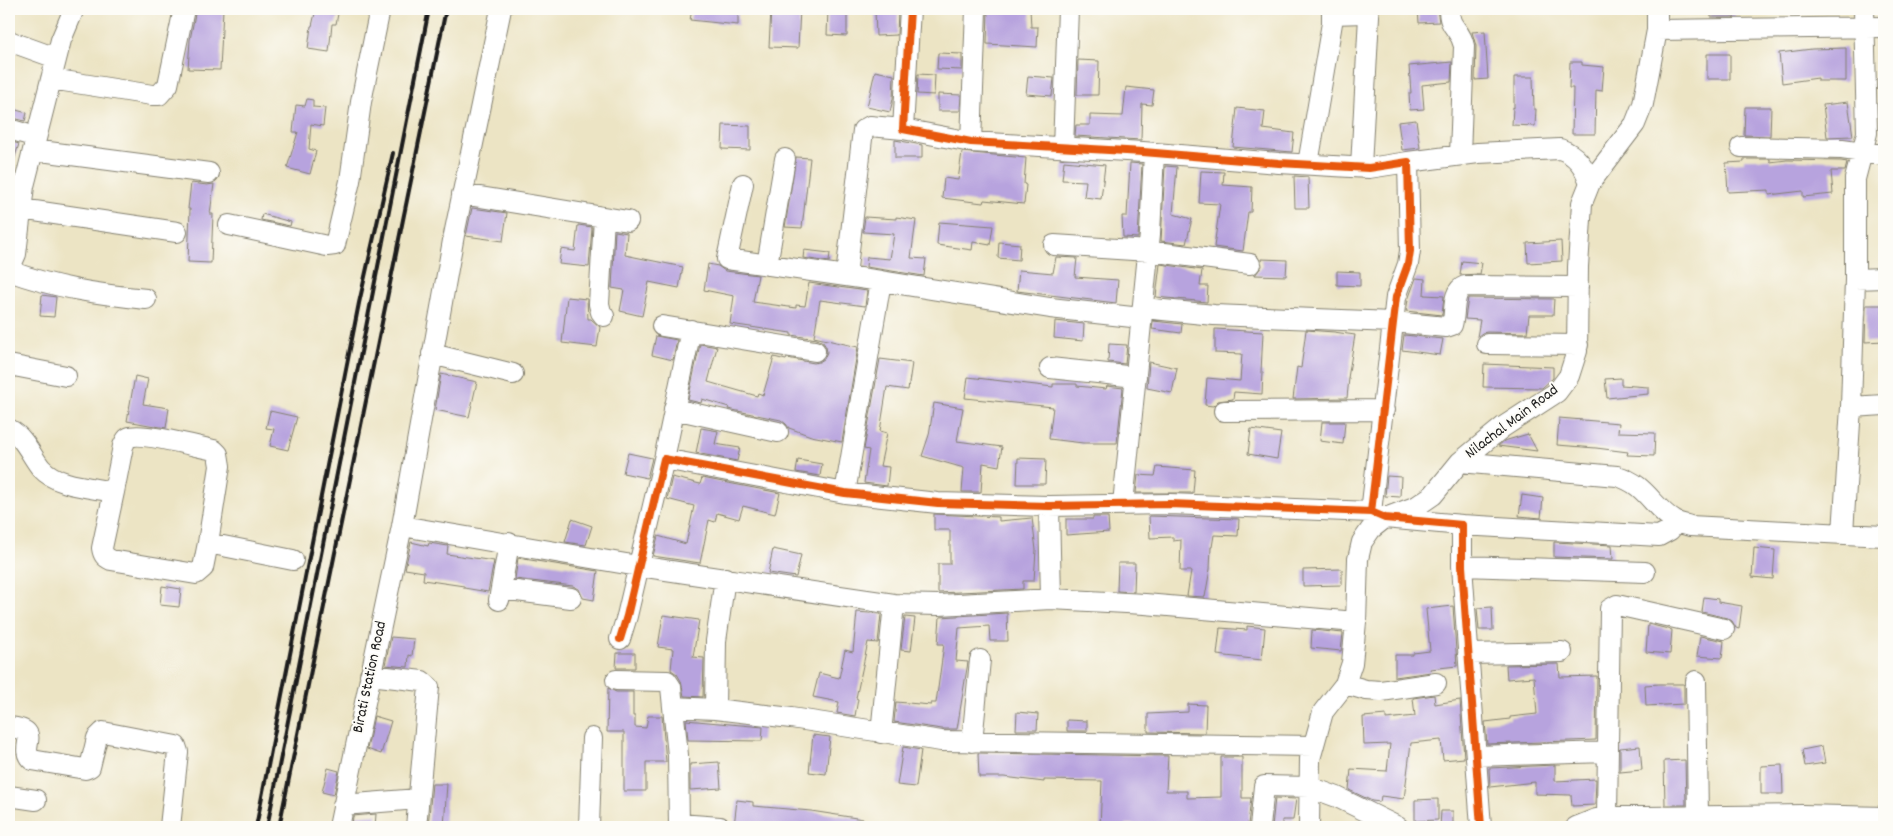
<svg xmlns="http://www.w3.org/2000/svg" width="1893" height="836" font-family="Dekko,sans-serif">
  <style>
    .building { fill: #b7a3de }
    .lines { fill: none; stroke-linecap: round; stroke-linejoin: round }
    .minor-casing { stroke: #848070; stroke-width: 22 }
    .minor { stroke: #fff; stroke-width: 20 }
    .rail { stroke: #1c1c1c; stroke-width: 4 }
    .cycleway-casing { stroke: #fdfcf7; stroke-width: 11 }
    .cycleway { stroke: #e8590c; stroke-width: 8 }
    .labels { text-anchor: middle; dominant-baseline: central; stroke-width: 4; stroke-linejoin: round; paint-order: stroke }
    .street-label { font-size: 16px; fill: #1c1c1c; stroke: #fdfcf7 }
  </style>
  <rect width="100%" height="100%" fill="#fdfcf7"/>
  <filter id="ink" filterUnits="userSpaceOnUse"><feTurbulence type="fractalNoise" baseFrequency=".02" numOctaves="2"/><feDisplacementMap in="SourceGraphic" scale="10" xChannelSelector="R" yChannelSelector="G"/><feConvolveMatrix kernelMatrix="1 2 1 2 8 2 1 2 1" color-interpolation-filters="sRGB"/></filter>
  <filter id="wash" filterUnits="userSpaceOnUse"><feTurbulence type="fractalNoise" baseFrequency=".0096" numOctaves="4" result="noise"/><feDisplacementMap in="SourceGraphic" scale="20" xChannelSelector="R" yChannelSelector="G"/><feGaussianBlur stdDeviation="1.12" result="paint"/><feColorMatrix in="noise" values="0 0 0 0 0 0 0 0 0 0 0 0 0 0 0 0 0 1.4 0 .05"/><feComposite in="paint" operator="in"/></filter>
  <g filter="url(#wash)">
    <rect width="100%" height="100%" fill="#ece4c4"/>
    <g id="blocks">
      <path class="building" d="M196 9H223L220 70 188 69 190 40Z
        M316 9H339L336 24H332L329 52 308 49 311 26H312Z
        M692 9H738V25L690 20Z
        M771 9H800L798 48 769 47Z
        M828 9H847V36L827 35Z
        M875 9H898L897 35 876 36Z
        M988 9H1030L1031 27H1038L1037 47 987 44Z
        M1418 9H1437L1439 22 1419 23Z
        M1710 9H1734L1735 17H1711Z
        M1485 31 1488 79 1475 80 1476 46 1472 32Z
        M1846 48V81H1818V78L1782 83 1779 53 1812 49Z
        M938 53 962 54V70L937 69Z
        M1707 54H1730V79H1707Z
        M1078 60 1099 61 1098 95H1077Z
        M1452 62 1451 82 1422 85 1424 109 1410 110 1409 93H1411L1409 66Z
        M1570 62H1582V65L1604 67 1602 91 1596 90 1595 134H1572L1573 88H1569Z
        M875 71 894 75 893 99 890 112 867 107Z
        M918 74 935 75 934 95 917 94Z
        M1028 76 1054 78 1052 96 1026 94Z
        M1514 77H1533L1534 109H1536L1535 126 1512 125 1513 107 1514 108Z
        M1126 87 1154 90 1152 105 1142 104 1141 140 1075 136 1076 125H1090V115L1123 116Z
        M938 94 961 95 960 111H938Z
        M307 99 313 100V107L325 108 323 126 311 124 309 149 316 151 310 174 287 168 298 132H293L296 105 305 106Z
        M1848 102 1853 136 1827 137 1823 105Z
        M1745 107H1771L1770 136 1744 135Z
        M9 108 27 113 25 121 9 117Z
        M1237 108 1265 111 1263 129 1294 133 1292 152 1233 147Z
        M1416 120 1420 148 1402 150 1398 122Z
        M723 125 750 126V150L722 149Z
        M895 140 922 145V158H895Z
        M9 141 19 144 12 166H9Z
        M962 152 1026 158 1024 184 1026 185 1024 204 984 200 983 203 942 198 944 178 958 180Z
        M796 157 810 158 802 228 785 227Z
        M1744 159H1770V162L1787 160 1841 161 1847 162V163L1845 171H1831L1833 194 1803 197V191L1769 195V190L1728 192 1726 163 1744 162Z
        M1064 161 1105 165 1101 199 1084 197 1086 181 1062 180Z
        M1130 163 1142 164 1138 238 1123 237 1122 216H1127Z
        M1165 166 1177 167 1173 214 1192 219 1186 244 1161 241Z
        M1201 171 1224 172 1223 185 1252 187 1251 212H1248L1243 251 1214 247 1220 204 1199 203Z
        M1294 176 1308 177 1309 208H1295Z
        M191 183 207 185 214 184 210 214H213L211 263 188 262 190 209H188Z
        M472 208 507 213 503 241 466 236Z
        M262 214 291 222 290 226 261 220Z
        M865 217 896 219V217L916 220 911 258 926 259 924 276 866 267 867 257 890 259 894 234 863 232Z
        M939 222 993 226 990 245 973 242 972 250 937 245Z
        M578 225 592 227 589 267 559 264 561 249 575 251Z
        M615 231 627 233 625 255 683 267 679 288 649 282 642 316 620 311 624 290 612 288Z
        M1561 241 1562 261 1528 263 1527 243Z
        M999 242 1020 244 1019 260 998 258Z
        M804 250 830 253 829 262 803 258Z
        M1056 257 1077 258 1075 277 1118 280 1116 303 1017 291 1019 270 1053 273Z
        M1261 259 1287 260 1286 276 1255 275 1262 266Z
        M1462 261 1482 263 1480 274 1460 275Z
        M708 264 718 266 725 271 758 275 753 302 796 308V305L805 306 809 283 867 291 865 306 820 300 814 337 858 347 842 442 811 436 789 428 786 424 781 420 728 409 729 407 702 399 701 403 688 400 700 344 717 347 708 382 757 396 758 393 763 395 774 357 786 360 787 358 814 363 819 362 824 359 827 352 826 347 823 342 817 339 791 335V333L730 324 734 296 704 290Z
        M1160 264 1202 270 1200 286H1208L1207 302 1156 297Z
        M1337 271 1360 272V286L1337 285Z
        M1416 278 1425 279 1424 295 1444 296 1442 315 1406 311 1408 300Z
        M42 295 56 297 54 317 40 316Z
        M567 297 587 299 588 319H591L600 327 597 347 562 343Z
        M1468 298 1554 299 1553 315H1529L1527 333 1487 332 1482 333 1477 337 1480 320 1465 319Z
        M1866 305H1882L1884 341 1865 342Z
        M1055 321 1084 324 1083 341 1054 338Z
        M1153 321 1182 324 1181 333 1152 329Z
        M1215 329 1263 332 1261 372H1263L1262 394 1234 392 1233 399 1218 401 1213 406 1205 405 1207 378 1240 381 1242 354 1215 353Z
        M1306 330 1334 332 1355 335 1348 378H1349L1347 398 1293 399 1297 367 1301 368Z
        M1404 335 1443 339 1440 355 1402 350Z
        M656 336 677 340 673 360 652 355Z
        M1109 344 1127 345 1125 364 1108 362Z
        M880 359 912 363 908 390 887 387 880 431 887 433 880 466 889 467 887 486 864 483 869 450 864 449Z
        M1149 362 1177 368 1172 393 1147 388Z
        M1484 364 1553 367V378L1542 388 1483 387Z
        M441 374 477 382 469 417 435 410Z
        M135 376 148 379 143 404 169 408 166 428 127 421Z
        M968 377 1053 387V384H1077V386L1106 389 1107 386 1123 388 1117 443H1083L1049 439 1053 407 965 398Z
        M1621 378V385L1648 387V394L1607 398 1605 379Z
        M934 403 963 408 957 441 1002 447 999 466 983 463 981 492H962L964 468 922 456 929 435Z
        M270 411 297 417 288 450 270 446 274 429 266 428Z
        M1559 418 1619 423 1618 432 1655 433 1654 456 1627 455 1628 452 1596 448 1557 445Z
        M1322 422H1345L1343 444 1320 441Z
        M701 428 718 431 715 444 740 448 737 461 696 453Z
        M1251 429 1281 433 1277 459 1248 454Z
        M1528 434 1537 451 1498 446 1504 441Z
        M628 453 652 458 647 478 623 473Z
        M1018 458 1046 459 1045 484H1017Z
        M798 460 822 464 820 476 796 472Z
        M1157 467 1195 470 1193 493H1136L1138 475 1155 476Z
        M1387 476 1401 477 1400 497 1385 496Z
        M672 477 700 484 702 478 780 493 775 514 743 506 739 519 717 513 715 522 709 520 700 563 653 556 658 536 686 544 694 506 667 499Z
        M1522 495 1543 498 1541 518 1519 516Z
        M934 514 999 517V521L1032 518 1036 550 1034 581H1023V589L938 593V564H950V530H934Z
        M1149 516 1239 519 1238 536 1214 535 1212 547H1211L1210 569 1205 597 1187 596 1191 571H1180L1181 540 1173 541V537L1150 538Z
        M1093 517H1108L1109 532 1066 535V519H1093Z
        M572 519 592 526 586 545 565 542Z
        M411 542 428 546 429 543 448 546 447 554 494 561 488 592 464 588V586L423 580 424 572 405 569Z
        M1554 542 1612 545 1613 559 1554 557Z
        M1754 548 1775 550 1773 579 1752 577Z
        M773 549 801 555 796 577 768 573Z
        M518 558 598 571 594 600 583 598 579 589 573 586 515 579Z
        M1118 563H1135L1134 592 1117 591Z
        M1342 569V585L1303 586V570Z
        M162 586 181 589 179 607 160 605Z
        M1704 597 1718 599V602L1742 606 1739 629 1736 628 1732 621 1727 618 1702 612Z
        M1453 606 1457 666 1430 669 1431 672 1395 677V655H1413V653L1430 651 1426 609Z
        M1492 607 1493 630H1479L1477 608Z
        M857 612 881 614 878 643 868 642 856 698 858 699 855 716 837 713 839 702 813 697 819 673 839 678 845 650 853 652Z
        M1007 613 1008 641H990L989 626 959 628 956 661 968 662 957 729H942L894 722 896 702 931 705V703H936L944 644H938L940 617Z
        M663 615 699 620 693 657 704 658 703 697 684 696 681 681 677 674 671 670 673 649 658 647Z
        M905 617 915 618 911 651 901 650Z
        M1648 624 1672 630 1670 654 1646 652Z
        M1247 626 1265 628 1262 660 1217 655 1220 628 1247 630Z
        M1312 630 1343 633 1341 651 1311 648Z
        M1700 636 1724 641 1722 658 1697 656Z
        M391 637 414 639 412 656 409 655 408 667 385 665Z
        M617 653H635V668H616Z
        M1559 664 1560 677 1597 676 1596 740 1487 744 1485 722 1510 719V717L1537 714 1534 677 1507 679 1506 665Z
        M1659 684H1684V704L1646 706 1645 685Z
        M608 688 616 692H633V716H635V727L646 728 648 716H662L666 762H646V791H624V732H607Z
        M1434 695 1435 704 1460 700 1464 758 1443 760 1441 740 1411 743 1404 799 1381 796 1380 802 1372 801 1349 790 1351 769 1387 771 1390 744 1364 745 1363 717 1386 715V719L1415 716 1413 698Z
        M1188 704 1206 705 1205 733 1148 732V714L1188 712Z
        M1017 712 1038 714 1037 730H1016Z
        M374 716 391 721 381 754 367 749Z
        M686 720 763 727 762 741 688 740Z
        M1067 720 1087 721V731H1067Z
        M813 735 830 737 826 774 809 772Z
        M1640 746 1642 770 1620 772V748Z
        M1822 746 1825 763 1805 766 1802 750Z
        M903 747 921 750 916 787 897 785Z
        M978 753 1168 756 1166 791H1187V798L1221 797V757H1242V798H1251L1248 825 1186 824V827H1182L1126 824V827H1100L1102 781 1044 780V782L1004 777H979Z
        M1685 760 1686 805H1665L1664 761Z
        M719 762 721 788 690 790V764Z
        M1555 765V781L1596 779 1595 805 1572 806 1571 795 1535 794V782L1490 787 1489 768Z
        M1782 765 1783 794H1761V766Z
        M328 768 339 771 334 795 322 792Z
        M432 784H447L444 827H428Z
        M1275 798 1296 799 1293 820H1282V827H1272Z
        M1438 799V820L1415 821V800Z
        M737 800 753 802V806L811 811 863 819V827L734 826Z
        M1441 811H1453V827H1440Z
        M376 814 375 827H352L353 816Z"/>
    </g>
  </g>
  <g filter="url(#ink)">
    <use href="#blocks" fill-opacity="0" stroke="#848070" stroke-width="1"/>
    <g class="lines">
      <g class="minor-casing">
        <path id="minor" d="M910 9 903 129 971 142 1143 152 1279 163 1369 168 1408 162 1410 251 1408 264 1396 297 1371 512
          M1449 9C1449 30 1460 27 1464 46L1460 155
          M1332 14 1365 13 1369 16 1361 167
          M1657 30 1884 27
          M9 41 56 58
          M51 79 152 95H159L168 85 184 9
          M9 129 36 137
          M971 142 976 9
          M1741 147 1842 149 1884 155
          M1063 148 1068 9
          M33 150 209 173
          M1408 162 1478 153 1560 149C1577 155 1584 166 1590 183
          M1308 164 1332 23V9
          M743 184 727 259 881 281 845 493
          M462 194 628 221
          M21 209 177 232
          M604 218 599 304 601 312 604 316
          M229 225 327 246 335 245 350 181 361 102 380 9
          M1054 245 1149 251 1250 264
          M767 265 785 159
          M9 266 12 263 16 254 24 186 61 40 74 9
          M9 271C56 288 96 294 146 299
          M846 276 863 130 870 126 903 129
          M1855 279 1884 278
          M881 281 1050 308 1141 318
          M1143 308 1214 315 1393 322 1446 327 1452 325C1456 313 1451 291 1465 286L1578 287
          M662 326 815 351
          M1487 344 1578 345
          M432 354 513 374
          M9 365 66 376
          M1050 368 1136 377
          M1851 407 1884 405
          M674 409 778 432
          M1224 411 1384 410
          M9 429C25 438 30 454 41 468 58 487 91 487 114 492L102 548C103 555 105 557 111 560L196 574 203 568 208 543 293 560
          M664 459 691 330
          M1460 462 1617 476C1646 484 1652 507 1675 521 1680 524 1685 524 1690 526L1884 536
          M114 492 123 446C125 442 126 438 130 437 141 432 199 447 214 450L218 454 220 466 208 543
          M1123 504 1150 234 1154 153
          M1049 506 1051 599
          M1462 525 1659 536 1670 530 1676 522
          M402 526 638 566 894 604 939 605 1051 599 1145 604 1356 622
          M1843 533 1851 407 1855 279V179L1867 133 1864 9
          M1462 566 1645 572
          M725 578 716 641 715 709 791 718 941 741 1313 746
          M501 589 571 598
          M499 600 509 543
          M620 639 627 616 664 459 845 493 938 503 1049 506 1170 504 1371 512 1385 518 1462 525V566L1481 827
          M1468 654 1562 652
          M370 675 422 681 429 687 416 827
          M616 680 667 681 671 687 673 707
          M1696 681 1698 816
          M1345 684 1366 690 1381 691 1436 683
          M9 727C45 730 17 747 32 760L85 769 90 767 97 738 103 732 176 746 178 752 170 827
          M881 733 894 604
          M972 742 980 660
          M1476 756 1607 752
          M9 796 36 800
          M343 805 418 799
          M1607 817 1610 609 1617 605 1724 629
          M1645 817 1802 815 1884 817
          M679 824 720 827
          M339 827 402 526 454 235 501 9
          M589 827 592 738
          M679 827 678 755 673 707 715 709
          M1260 827 1264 786 1310 787 1337 797 1398 827
          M1309 827 1310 759 1323 712 1345 684 1352 663 1356 622 1358 559 1362 542 1371 529 1385 518 1417 506 1433 495 1460 462 1503 427 1557 392 1569 376 1577 351 1578 267 1582 203 1590 183 1635 124 1643 104 1657 30V9
          M1576 827 1596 819 1607 817H1645L1646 827"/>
      </g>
      <use href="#minor" class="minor"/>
      <path class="rail" d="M256 827 359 303 393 153
        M267 827 429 9
        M279 827 446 9"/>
      <g class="cycleway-casing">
        <path id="cycleway" d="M910 9 903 129 971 142 1143 152 1279 163 1369 168 1408 162 1410 251 1408 264 1396 297 1371 512
          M620 639 627 616 664 459 845 493 938 503 1049 506 1170 504 1371 512 1385 518 1462 525V566L1481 827"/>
      </g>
      <use href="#cycleway" class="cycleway"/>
    </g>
  </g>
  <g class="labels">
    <g class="street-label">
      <text transform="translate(1512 422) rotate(-37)">Nilachal Main Road</text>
      <text transform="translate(370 677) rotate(-78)">Birati Station Road</text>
    </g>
  </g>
  <rect width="1893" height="836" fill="none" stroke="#fdfcf7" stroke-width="30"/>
</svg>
